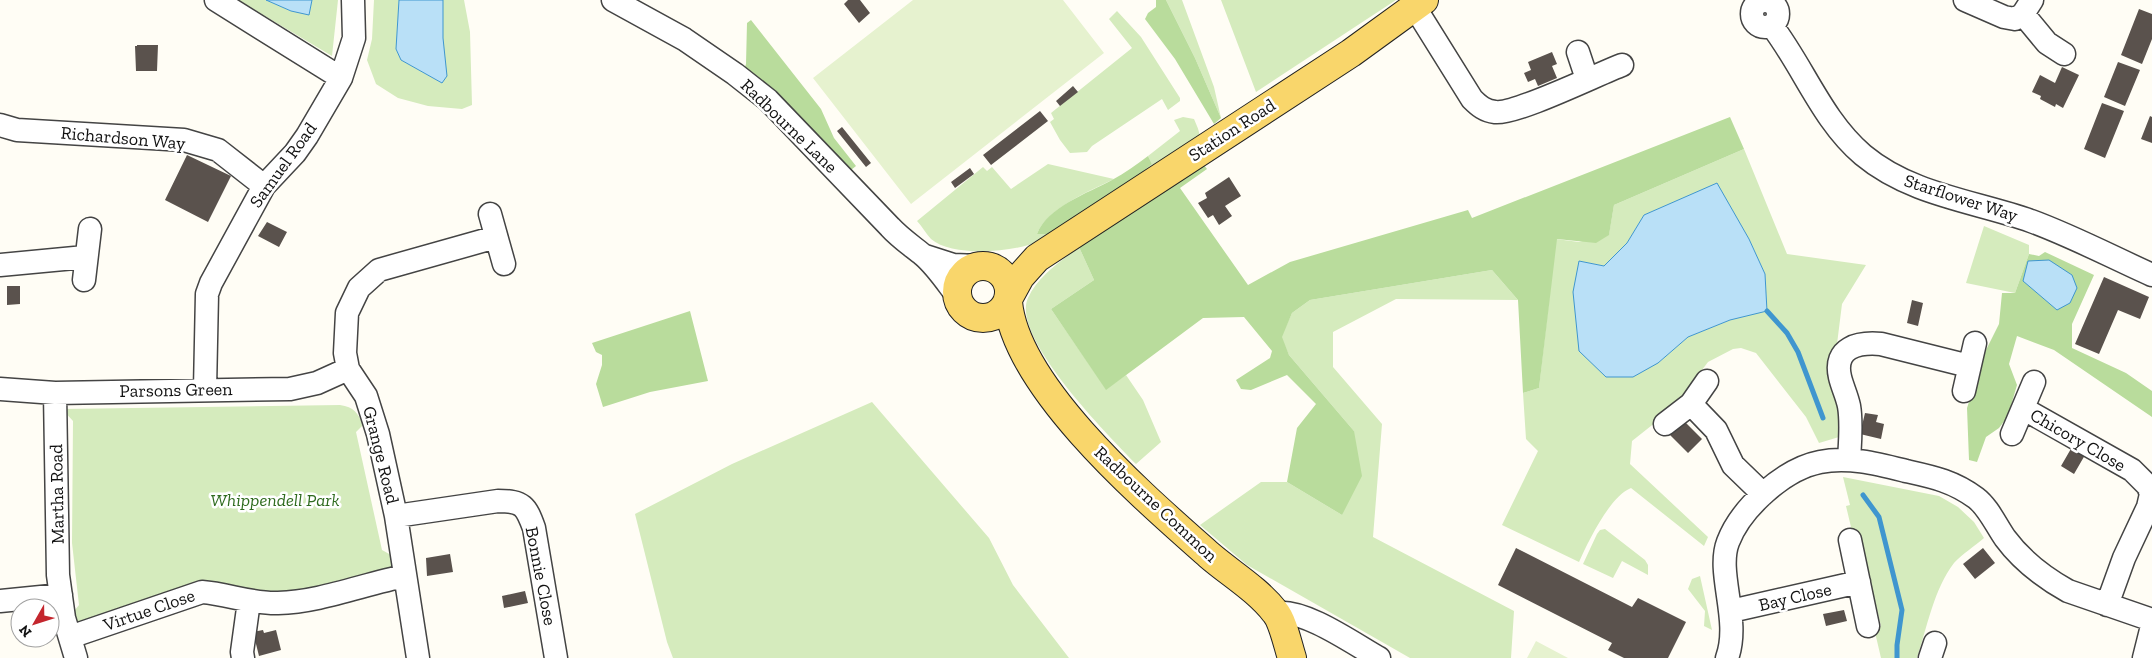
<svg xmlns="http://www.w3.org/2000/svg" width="2152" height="658" font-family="'Zilla Slab',serif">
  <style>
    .green { fill: #d5ebbd; fill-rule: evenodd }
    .forest { fill: #b9dc9c }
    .pitch { fill: #e6f2cf }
    .water { fill: #b9e0f7; stroke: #3f96cf }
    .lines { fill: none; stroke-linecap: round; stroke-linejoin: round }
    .stream { stroke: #3f96cf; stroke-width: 5 }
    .building { fill: #5a524d }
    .minor-casing { stroke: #444; stroke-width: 25 }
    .major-casing { stroke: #222; stroke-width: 30 }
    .minor { stroke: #fff; stroke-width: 22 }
    .major { stroke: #f9d66b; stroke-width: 28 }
    .labels { text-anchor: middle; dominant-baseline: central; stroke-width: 5; stroke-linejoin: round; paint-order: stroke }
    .street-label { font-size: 18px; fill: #111; stroke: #fff }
    .park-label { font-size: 18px; font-style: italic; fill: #2f6b1f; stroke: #fff }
  </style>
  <rect width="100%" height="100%" fill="#fffdf5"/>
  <path class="green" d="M238 0H266L291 11 309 14 312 0H338L332 56Z
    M374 0H399L396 49 401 60 442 83 443 0H464L470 32 472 105 462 109 428 106 398 98 376 84 367 60 372 39Z
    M1166 0H1182L1214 87 1221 118 1195 58Z
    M1221 0H1396L1256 92Z
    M1117 11 1141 37 1180 98V101L1168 110 1162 99 1092 146 1087 152 1070 153 1060 140 1050 122 1054 119 1051 113 1132 48 1109 19Z
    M1183 117 1194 119C1198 129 1203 136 1196 146L1045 246 1040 241C1016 252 953 258 931 239 926 234 922 226 917 221L983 167 987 171 992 167 1011 189 1048 164 1114 179C1090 191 1047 208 1037 234H1054L1131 182 1152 164 1148 156 1180 131 1174 120Z
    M1744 149 1787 254 1866 265 1842 304 1837 344 1829 364 1839 416V437L1819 443 1806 417 1756 353 1741 348 1733 349 1708 362 1681 398 1654 419 1656 422 1632 441 1630 464 1708 537 1704 546 1631 488C1610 496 1588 542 1579 562L1502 525 1538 451 1526 439 1523 393 1539 388 1556 239 1579 242 1609 234 1614 205ZM1717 184 1749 239 1765 274 1767 310 1730 320 1688 337 1658 363 1579 261 1604 266 1627 243 1644 215Z
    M1984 226 2029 245V254L2015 293 1966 283Z
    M1079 247 1094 280 1051 309 1106 389 1126 375 1143 400 1161 442 1136 464C1110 437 1010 337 1028 298 1038 276 1060 262 1079 247Z
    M1492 270 1518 300 1396 299 1333 332V367L1382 424 1373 537 1514 611 1511 658H1410L1247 565 1200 525 1261 482H1287L1342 515 1354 431 1289 355 1281 337 1292 313 1310 300Z
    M872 402 989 538 1013 585 1069 658H673L667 642 635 514 732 464Z
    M340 405C354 407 358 413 363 425L356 432 382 550 391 555 393 567 388 572 274 597 246 592 78 623 71 615 79 605 72 543 73 421 62 409Z
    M1843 477 1939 496 1958 507 1974 522 1984 538C1975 546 1962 554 1954 563 1934 589 1927 627 1917 658H1881L1874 628 1881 626 1858 530 1848 532 1851 527 1846 506 1850 505Z
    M1605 529 1645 560 1648 565V575L1622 561 1613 578 1583 564 1597 534 1600 530Z
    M1700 576 1712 630 1704 626 1705 611 1688 589 1692 579Z"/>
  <path class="forest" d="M1156 0H1166L1195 58 1221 118 1214 124 1175 59 1145 19 1148 13 1156 7Z
    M751 20 821 109 834 138 856 166 851 170 812 130 744 70 746 64 747 23Z
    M1730 117 1744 149 1614 205 1609 235 1596 243 1557 239 1539 388 1523 393 1518 300 1492 270 1310 300 1292 313 1282 337 1289 355 1354 431 1362 476 1342 515 1287 482 1297 428 1316 404 1287 375 1251 390 1241 389 1236 380 1270 358 1272 351 1244 317 1203 318 1106 390 1051 309 1094 280 1079 247 1164 189 1204 165 1207 169 1180 188 1248 285 1290 262 1468 210 1472 218Z
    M1148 156 1152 164 1131 182 1054 234H1037C1047 207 1088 193 1112 180 1125 173 1137 164 1148 156Z
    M2045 252 2094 275 2072 324V348L2126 373 2152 391V417L2054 350 2017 336 2009 364 2017 385 2008 416 1999 428 1986 437 1977 462 1969 460 1967 408 1986 350 1999 324 2002 293H2015L2029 254 2039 256Z
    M690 311 708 381 650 392 603 407 596 384 602 365V355L596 352 592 343Z"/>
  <path class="pitch" d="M913 0H1063L1104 53 911 204 813 78Z
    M1536 641 1568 658H1527Z"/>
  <path class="water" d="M266 0H312L309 15 291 11Z
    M399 0H443V38L447 76 442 83 401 60 396 49Z
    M1717 183 1749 239 1765 274 1767 311 1730 320 1688 337 1658 363 1633 377H1606L1579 351 1573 292 1579 261 1604 266 1627 243 1644 215Z
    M2049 260 2072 275 2077 288 2070 303 2057 310 2023 281 2028 261Z"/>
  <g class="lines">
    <path class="stream" d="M1767 311 1787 333 1798 352 1823 418
      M1863 495 1879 517 1902 610 1897 645V658"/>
  </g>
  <path class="building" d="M848 0H860L870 13 859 23 844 4Z
    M2139 9 2152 14V39L2142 64 2121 55Z
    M137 45H158L157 71H136L135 46H137Z
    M1552 52 1557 64 1552 66 1557 78 1538 86 1535 79 1528 82 1524 73 1531 70 1528 62Z
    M2118 62 2140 70 2125 106 2104 97Z
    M2062 67 2079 75 2063 108 2056 104 2055 107 2040 99 2041 96 2032 92 2040 75 2055 83Z
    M1073 86 1078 92 1060 106 1056 101Z
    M2102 103 2124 111 2105 158 2084 149Z
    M1040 111 1048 121 991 165 983 155Z
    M2150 116 2152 117V143L2141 139Z
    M842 127 871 163 866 167 837 131Z
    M187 155 231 176 208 222 165 200Z
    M970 168 974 174 955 188 951 182Z
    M1229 177 1241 196 1225 206 1232 216 1219 225 1213 215 1208 218 1198 203 1207 198 1205 193Z
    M267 222 287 232 279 247 258 236Z
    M2104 277 2149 297 2140 319 2118 310 2099 354 2075 344Z
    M7 286H20V304L7 305Z
    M1912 300 1923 303 1918 326 1907 323Z
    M1865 413 1878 415 1876 422 1884 424 1881 439 1860 434Z
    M1683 420 1702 439 1688 453 1669 434Z
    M2072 447 2085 455 2074 474 2061 466Z
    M1516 548 1632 607 1638 598 1686 622 1668 658H1624L1608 650 1612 643 1498 585Z
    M1983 548 1995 563 1975 579 1963 564Z
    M450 554 453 572 427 576 426 558Z
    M525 591 528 603 504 608 502 596Z
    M1844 610 1847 621 1826 626 1823 614Z
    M263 630 264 633 276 630 281 650 259 656 253 632Z"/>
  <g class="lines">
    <g class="minor-casing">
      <path id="minor" d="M216 0 341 78
        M613 0 684 39 735 74 768 100 890 227C900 238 912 246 923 255 937 267 947 283 958 297
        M1965 0 2004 17 2015 19 2023 14 2032 0
        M1752 14a13 13 0 1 1 26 0a13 13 0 1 1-26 0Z
        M1414 6 1472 99C1479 106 1485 111 1495 112 1515 115 1598 74 1622 65
        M2023 14 2047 43 2064 54
        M1772 26C1804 68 1822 120 1863 155 1911 195 1974 201 2031 221 2072 236 2112 257 2152 275
        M1578 52 1587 79
        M0 125 17 130 184 140 218 150 264 186
        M490 214 504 264
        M925 256 953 265 980 266
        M0 265 85 257
        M84 280 90 229
        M0 389 55 393 290 389 317 383 348 369
        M205 389 207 294 211 283 264 186 295 153 307 136 341 78 354 38 353 0
        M1964 391 1975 343
        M55 393 58 575 64 618 76 658
        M1691 404 1716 430 1733 465 1763 494
        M2024 409 2132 470 2148 486 2151 494 2148 507 2124 558 2107 605
        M1665 424 1691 404 1707 381
        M2012 434 2034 382
        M1849 460C1850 442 1852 423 1849 406 1847 396 1842 386 1840 377 1833 347 1859 342 1881 344L1969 366
        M396 516 498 501C523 501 526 506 534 528L556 658
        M1850 540 1868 626
        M0 601 61 595
        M1731 611 1859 582
        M1277 613C1305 609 1354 644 1379 658
        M70 637 202 592C228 594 252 604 278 603 320 602 364 584 405 576
        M243 658 242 652 249 601
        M418 658 396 516 378 434 366 396 348 369 345 353 347 313 359 288 379 270 496 237
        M1727 658C1741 620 1716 573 1728 542 1741 508 1784 469 1820 462 1848 456 1878 464 1906 471 1933 477 1953 481 1976 498 1988 507 1996 525 2005 538 2022 561 2043 577 2068 591L2152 620
        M1930 658 1935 643
        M2144 658 2152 626"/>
    </g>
    <g class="major-casing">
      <path id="major" d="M957 292a26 26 0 1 1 52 0a26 26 0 1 1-52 0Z
        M1008 299 1020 277 1037 258 1351 53 1424 0
        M1008 302C1016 388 1146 499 1209 555 1231 574 1257 589 1275 612 1283 621 1288 646 1292 658"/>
    </g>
    <use href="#minor" class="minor"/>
    <use href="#major" class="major"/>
  </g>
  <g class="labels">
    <g class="street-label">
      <text transform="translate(789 126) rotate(44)">Radbourne Lane</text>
      <text transform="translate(1232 130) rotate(-33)">Station Road</text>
      <text transform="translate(123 138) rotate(5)">Richardson Way</text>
      <text transform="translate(283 165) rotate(-54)">Samuel Road</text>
      <text transform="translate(1961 198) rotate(18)">Starflower Way</text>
      <text transform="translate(176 390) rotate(-1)">Parsons Green</text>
      <text transform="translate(2078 440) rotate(30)">Chicory Close</text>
      <text transform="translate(381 455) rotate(76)">Grange Road</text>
      <text transform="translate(57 494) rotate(-91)">Martha Road</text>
      <text transform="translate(1156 504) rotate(43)">Radbourne Common</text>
      <text transform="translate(541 576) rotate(79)">Bonnie Close</text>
      <text transform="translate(1795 597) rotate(-13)">Bay Close</text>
      <text transform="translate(149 610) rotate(-19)">Virtue Close</text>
    </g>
    <g class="park-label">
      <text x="275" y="500">Whippendell Park</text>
    </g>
  </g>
  <g transform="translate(35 623) rotate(231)"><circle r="24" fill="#ffffff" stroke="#a0a0a0"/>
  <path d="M0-4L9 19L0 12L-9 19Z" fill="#c4262e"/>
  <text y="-8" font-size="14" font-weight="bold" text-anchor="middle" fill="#111111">N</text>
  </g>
</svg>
